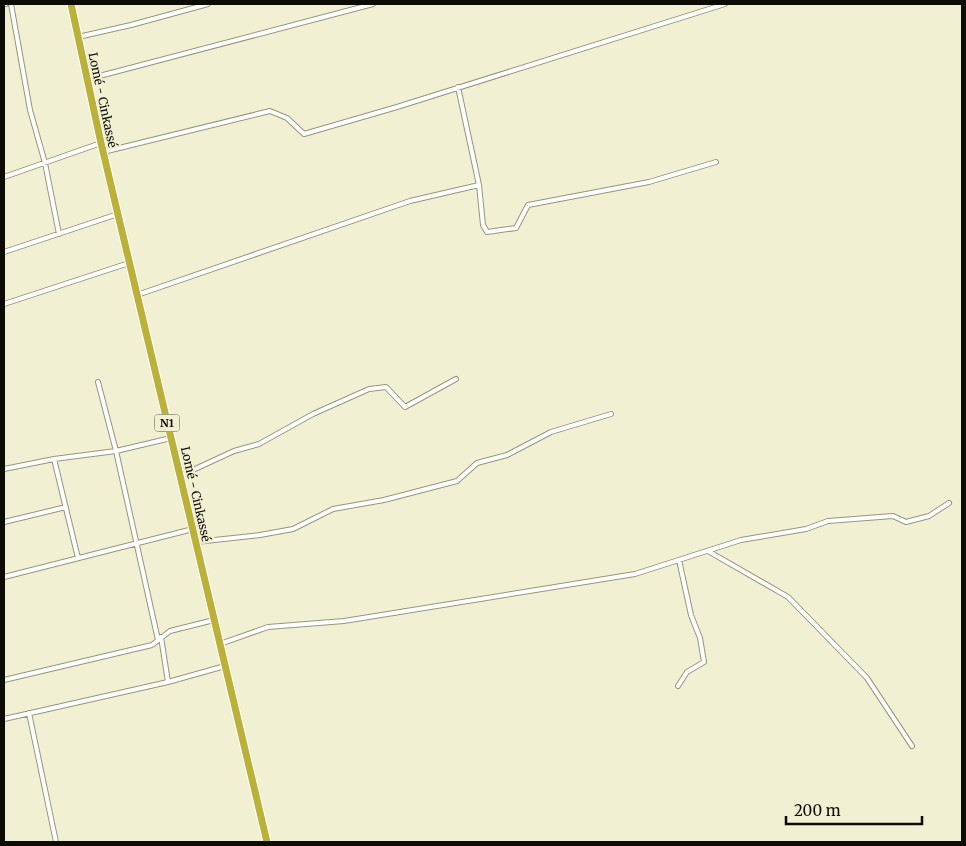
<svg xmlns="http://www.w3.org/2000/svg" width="966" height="846" font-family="Merriweather,serif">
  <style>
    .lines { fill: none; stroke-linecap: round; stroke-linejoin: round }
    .street-casing { stroke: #97967b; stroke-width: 6 }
    .highway-casing { stroke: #fff; stroke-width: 9 }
    .street { stroke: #fff; stroke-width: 4 }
    .highway { stroke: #bbb139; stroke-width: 7 }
    .labels { text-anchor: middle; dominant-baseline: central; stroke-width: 4.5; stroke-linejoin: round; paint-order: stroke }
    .shield { fill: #f2f0d3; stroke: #515042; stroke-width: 1 }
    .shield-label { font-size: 11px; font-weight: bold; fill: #0c0c04 }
    .street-label { font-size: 12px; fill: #0c0c04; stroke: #f2f0d3 }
  </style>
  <rect width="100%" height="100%" fill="#f2f0d3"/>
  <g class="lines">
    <g class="street-casing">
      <path id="street" d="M4 4H6
        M11 4 30 110 45 163 59 234
        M78 37 131 25 208 4
        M88 79 373 4
        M458 87 479 185
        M103 152 270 111 287 118 304 134 397 107 725 4
        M4 177 101 143
        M4 252 118 214
        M137 295 410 201 479 185 483 225 487 232 516 228 528 205 649 182 716 162
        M4 304 129 263
        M98 382 116 451 158 640
        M54 459 78 558
        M4 469 54 459 116 451 171 438
        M180 476 234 451 259 444 313 414 369 389 386 387 405 407 456 379
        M4 522 66 507
        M196 542 260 535 293 529 333 509 384 500 457 481 477 463 507 455 551 432 611 414
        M708 551 788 597 867 678 912 746
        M4 577 193 529
        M161 637 168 682
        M220 644 268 627 344 621 635 574 741 540 806 529 828 521 893 516 906 522 929 516 949 503
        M4 680 152 645 170 631 214 620
        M678 686 687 672 704 662 700 638 691 615 679 560
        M29 713 56 842
        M4 719 168 682 225 666"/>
    </g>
    <g class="highway-casing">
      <path id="highway" d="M71 4 101 143 267 842"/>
    </g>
    <use href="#street" class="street"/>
    <use href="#highway" class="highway"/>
  </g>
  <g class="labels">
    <rect class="shield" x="154.5" y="414.5" width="25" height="17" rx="4"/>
    <g class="shield-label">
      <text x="167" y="423">N1</text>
    </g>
    <g class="street-label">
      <text transform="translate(103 100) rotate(78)">Lomé - Cinkassé</text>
      <text transform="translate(196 494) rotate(77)">Lomé - Cinkassé</text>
    </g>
  </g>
  <rect width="966" height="846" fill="none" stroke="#0c0c04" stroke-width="10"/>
  <path d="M786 816v8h136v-8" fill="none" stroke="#0c0c04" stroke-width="2.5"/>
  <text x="794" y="816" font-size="15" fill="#0c0c04" stroke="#f2f0d3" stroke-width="4" paint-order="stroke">200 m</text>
</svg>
